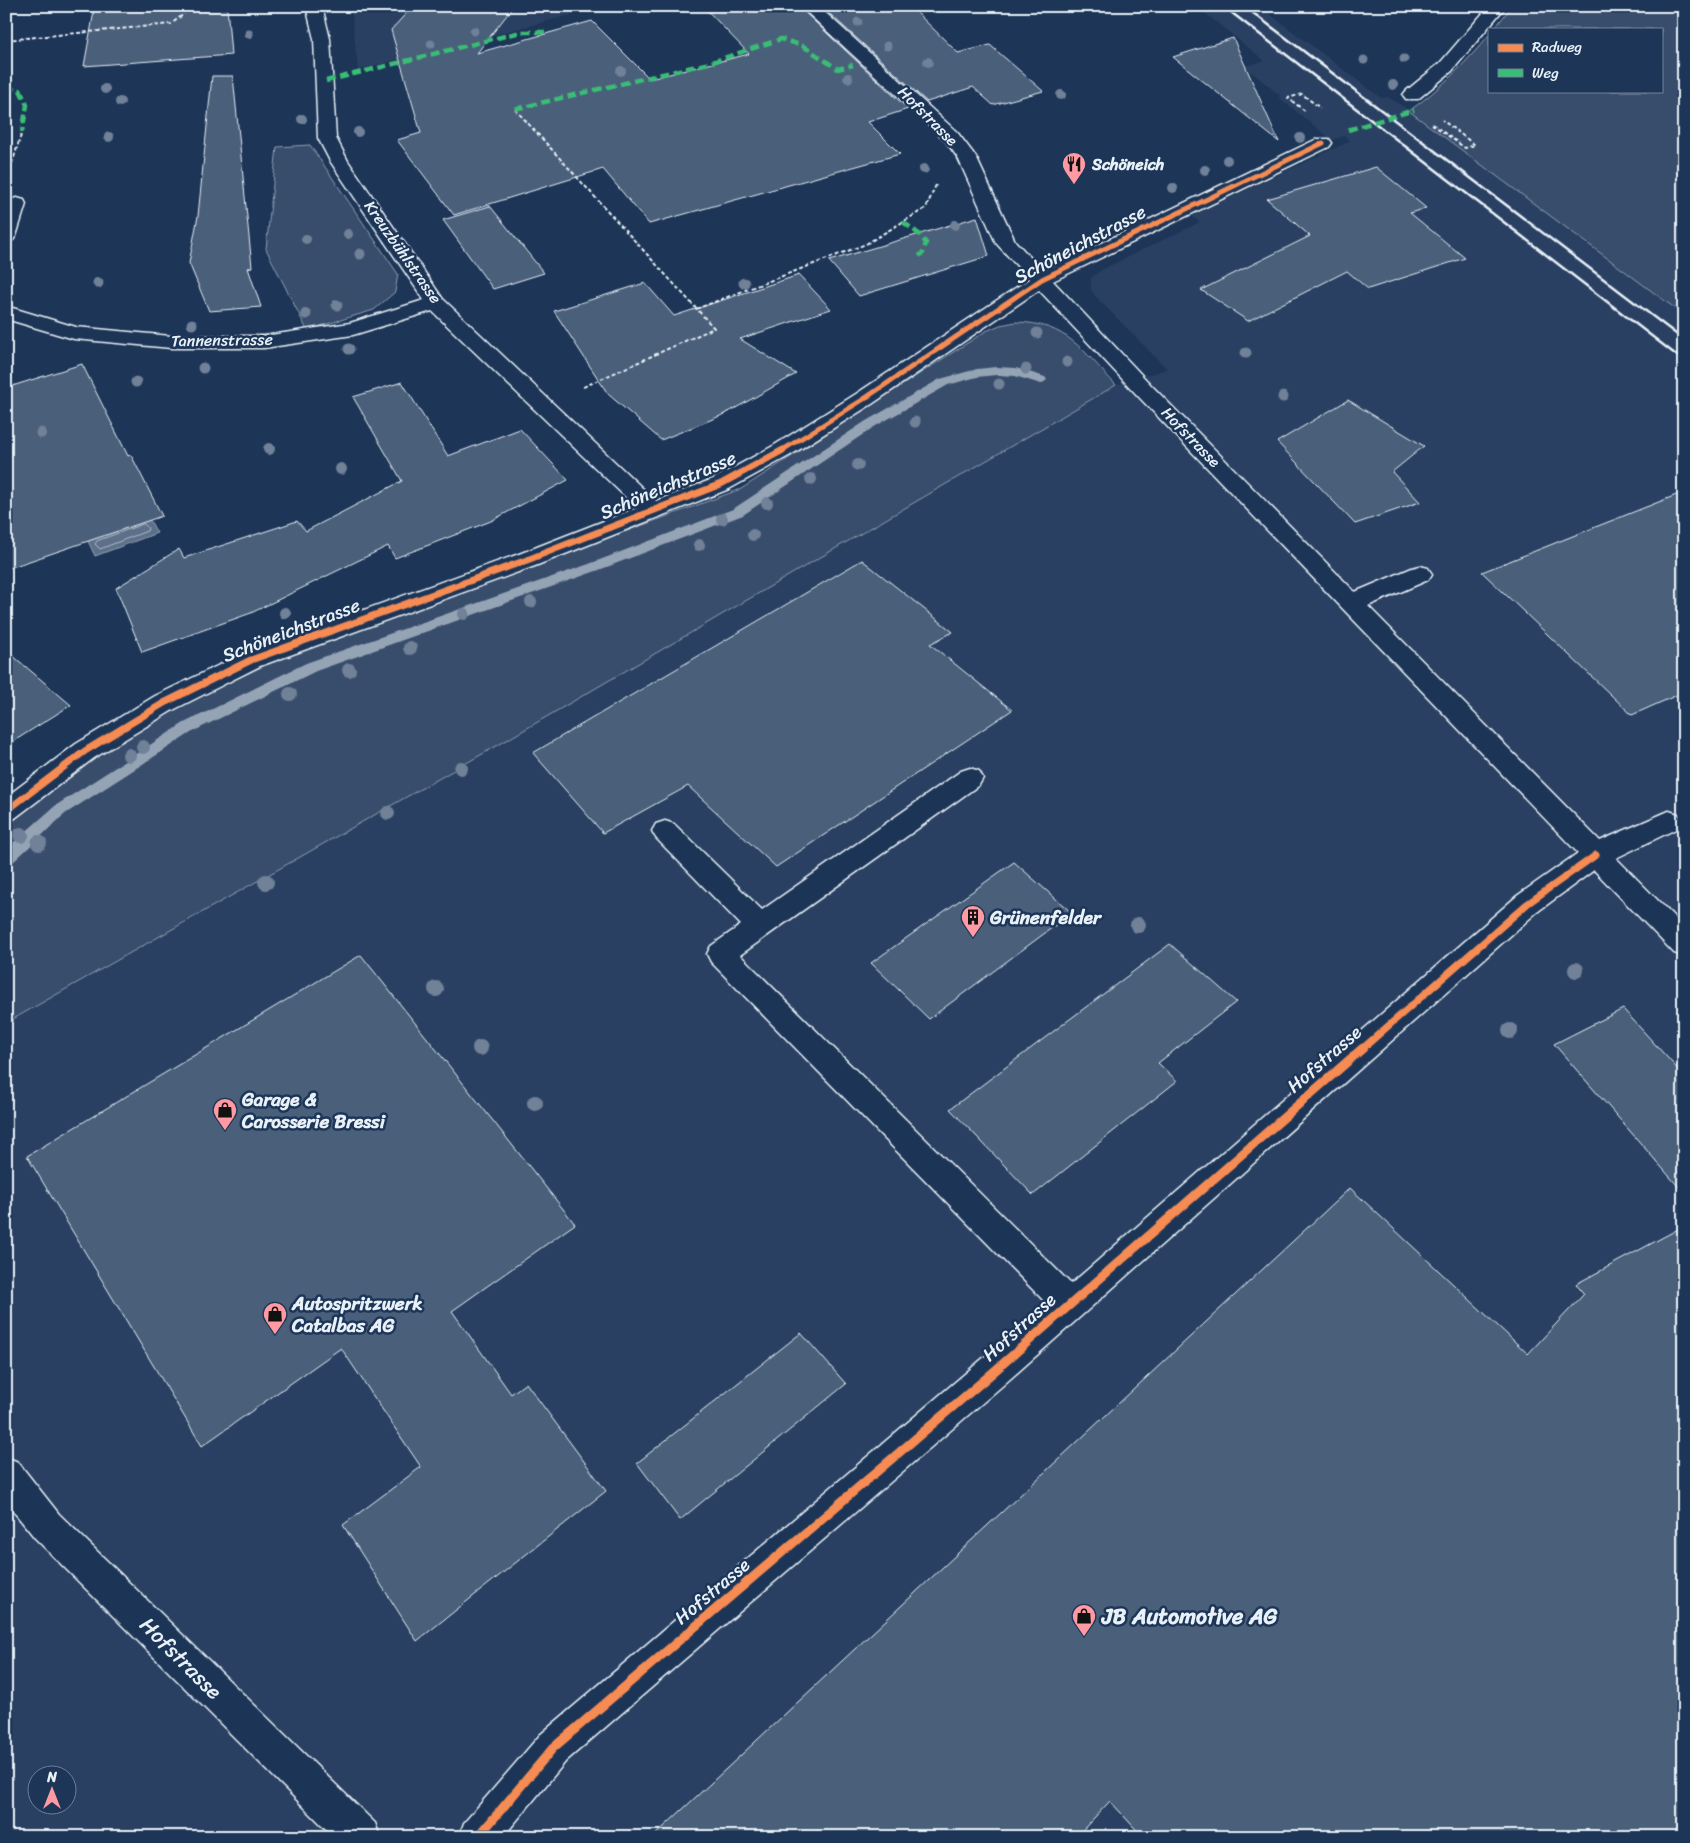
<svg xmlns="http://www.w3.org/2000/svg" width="1690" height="1843" font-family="Sriracha,sans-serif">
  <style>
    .built { fill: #2a4162; fill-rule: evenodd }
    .green { fill: #374d6c; stroke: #909fb2 }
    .water { fill: #5d7089; stroke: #95a4b5 }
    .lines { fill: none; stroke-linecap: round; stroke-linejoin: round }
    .shore { stroke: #b0bdcc; stroke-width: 1 }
    .stream { fill: #95a4b5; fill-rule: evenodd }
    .building { fill: #495e7a; stroke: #e8f1f8 }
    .minor-casing { stroke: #e8f1f8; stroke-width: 3 }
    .path { stroke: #e8f1f8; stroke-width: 2; stroke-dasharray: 4 2.5; stroke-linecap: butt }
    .minor { fill: #1d3557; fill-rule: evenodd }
    .rail { stroke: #e8f1f8; stroke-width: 2.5 }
    .quiet { stroke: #3abd76; stroke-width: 4.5; stroke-dasharray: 9 4.5; stroke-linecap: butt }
    .cycleway-far2-casing { stroke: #1d3557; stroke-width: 7 }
    .cycleway-far1-casing { stroke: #1d3557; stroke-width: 10 }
    .cycleway-casing { stroke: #1d3557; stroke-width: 12 }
    .cycleway-far2 { stroke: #f68b52; stroke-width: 5 }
    .cycleway-far1 { stroke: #f68b52; stroke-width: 7 }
    .cycleway { stroke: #f68b52; stroke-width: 9 }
    .tree { fill: #708198 }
    .labels { text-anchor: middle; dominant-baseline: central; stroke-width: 5; stroke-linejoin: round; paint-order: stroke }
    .far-street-label { font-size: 16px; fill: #e8f1f8; stroke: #1d3557 }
    .far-poi-label { font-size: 16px; font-weight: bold; fill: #e8f1f8; stroke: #1d3557; text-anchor: start }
    .street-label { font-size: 19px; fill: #e8f1f8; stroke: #1d3557 }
    .poi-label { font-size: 19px; font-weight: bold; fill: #e8f1f8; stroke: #1d3557; text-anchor: start }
    .near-poi-label { font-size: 22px; font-weight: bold; fill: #e8f1f8; stroke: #1d3557; text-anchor: start }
    .near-street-label { font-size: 22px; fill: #e8f1f8; stroke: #1d3557 }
  </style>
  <rect width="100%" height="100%" fill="#1d3557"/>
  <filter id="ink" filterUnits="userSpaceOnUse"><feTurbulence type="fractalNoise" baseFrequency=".02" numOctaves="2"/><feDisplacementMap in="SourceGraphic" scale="10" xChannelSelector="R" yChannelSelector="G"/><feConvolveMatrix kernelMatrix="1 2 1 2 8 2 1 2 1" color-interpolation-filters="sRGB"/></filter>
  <g filter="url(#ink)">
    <path class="built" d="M351 6H586L590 10 358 70Z
      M1196 6H1259L1381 98 1388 97 1415 114 1684 315V1837H6V1023L493 748 1116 385 1167 369 1095 296 1091 290V278L1103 269 1200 222 1191 216 1350 141 1345 136 1332 140 1278 97 1281 96 1244 66 1265 61ZM38 1776H68V1806H38Z"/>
    <path class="green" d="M1512 6H1684V315L1409 111C1440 89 1465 64 1489 35V91H1661V29H1494Z
      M310 145 398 274 395 292 374 310 307 330 266 249 277 147Z
      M1016 322C1067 323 1083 351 1116 385L493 748 6 1023V827C45 794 86 763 129 736 176 707 226 684 276 660L741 489 986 331 1000 325Z"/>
    <path class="water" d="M148 517 157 533 95 556 87 539Z"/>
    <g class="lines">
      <path class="shore" d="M144 524 148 528 147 531 100 549 95 544 97 541Z"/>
      <path class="stream" d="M996 367 1016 368 1045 377 1047 380 1041 384 1015 376 996 375 977 377 948 385 874 427 743 515 599 570 316 671 194 731 65 814 12 863 6 865V849L55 806 184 723 306 663 589 564 733 509 866 421 940 379 977 369Z"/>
    </g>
    <path class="building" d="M95 6H227L231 55 84 66Z
      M413 6H514L477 53 592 21 650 79 749 54 703 6H798L908 109 868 122 900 154 649 224 603 169 454 215 397 140 421 133 391 30Z
      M821 6H910L958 53 990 45 1043 91 993 105 973 87 927 102Z
      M1233 38 1279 142 1173 57Z
      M212 76H233L252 267 248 268 261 307 209 311 189 263 198 216Z
      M1376 167 1426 208 1410 213 1465 258 1368 289 1347 271 1248 321 1201 290 1310 236 1267 199Z
      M490 206 544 273 493 289 443 220Z
      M977 217 989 256 859 296 829 261Z
      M799 275 831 309 740 339 796 374 725 414 661 440 608 394 554 311 645 283 674 316Z
      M82 364 128 456 131 455 162 516 6 569V388Z
      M402 382 448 456 520 429 568 480 491 521 395 558 388 546 251 613 142 652 116 588 179 549 184 558 297 521 306 531 402 481 353 397Z
      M1348 400 1424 446 1392 472 1420 502 1355 524 1277 442Z
      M1684 492V692L1632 715 1482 572Z
      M862 560 953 632 930 644 1012 710 776 867 688 786 603 833 533 753Z
      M6 650 71 705 6 746Z
      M1014 862 1072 913 929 1019 871 963Z
      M1170 944 1236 1002 1158 1063 1177 1081 1033 1195 950 1109Z
      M361 955 575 1224 452 1311 511 1394 526 1383 606 1491 417 1641 343 1525 421 1467 341 1348 202 1446 27 1156Z
      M1623 1009 1684 1076V1193L1554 1044Z
      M1350 1188 1528 1354 1584 1294 1576 1284 1684 1226V1837H1143L1110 1801 1076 1837H653Z
      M801 1333 846 1384 680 1520 637 1463Z"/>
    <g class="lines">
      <g class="minor-casing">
        <path id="minor" d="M306 6H322L330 39 336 138 348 161 443 299 656 501 713 479 773 446 856 394 1029 279 996 243 958 158 945 140 800 6H818L957 132 976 157 1015 241 1043 271 1317 139H1329L1332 143 1329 147 1053 281 1152 386 1355 592 1412 568 1420 566 1428 568 1432 574 1428 580 1368 606 1600 841 1669 811 1678 814 1682 821 1678 828 1616 858 1684 927V956L1674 953 1594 870 1537 912 1002 1386 566 1761 503 1837H459L464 1823 540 1735 1047 1304 711 962 707 954 711 946 741 925 656 838 652 831 656 824 665 821 674 824 762 910 961 771 970 768 979 771 983 778 979 785 740 955 1071 1284 1517 896 1578 853 1138 396 1039 290 872 404 789 456 729 489 535 566 260 666 173 710 94 758 15 818 6 821V797L76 744 155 696 242 654 519 554 637 508 432 311 353 335 264 348H171L74 339 6 319V306L76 327 171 336H264L350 323 424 300 330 161 318 138 314 39Z
          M1489 6H1506L1452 71 1418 99H1406L1403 95 1406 91 1440 63Z
          M17 198 24 200 26 204 16 236 13 240 6 242V208L10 200Z
          M6 1457 18 1462 59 1514 375 1823 380 1837H334L35 1538 6 1502Z"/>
      </g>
      <path class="path" d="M6 40 171 24 184 14
        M515 109 714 328 581 388
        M1305 111 1288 98 1302 94 1320 108
        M1432 124 1465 148 1475 145 1442 120
        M10 170 22 132
        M696 309 866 244 926 208 936 185"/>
      <use href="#minor" class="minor"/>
      <path class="rail" d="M1223 6 1684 361
        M1244 6 1684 340"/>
      <path class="quiet" d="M326 81 521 32H548
        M6 88 20 90 27 105 22 132
        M515 109 709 63 781 39 803 46 838 69 853 65
        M1348 130 1414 110
        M903 222 919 234 926 243 923 253 919 256"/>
      <g class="cycleway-far2-casing">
        <path id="cycleway-far2" d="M781 451 864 399 1042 279 1323 143"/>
      </g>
      <g class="cycleway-far1-casing">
        <path id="cycleway-far1" d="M6 811 85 751 164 703 251 660 527 560 721 484 783 450
          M1362 1049 1527 904 1596 855"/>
      </g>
      <g class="cycleway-casing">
        <path id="cycleway" d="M478 1837 553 1748 990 1375 1363 1048"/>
      </g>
      <use href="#cycleway-far2" class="cycleway-far2"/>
      <use href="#cycleway-far1" class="cycleway-far1"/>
      <use href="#cycleway" class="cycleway"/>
    </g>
    <g class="tree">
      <circle cx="858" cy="22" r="4.5"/>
      <circle cx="474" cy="31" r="4.5"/>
      <circle cx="249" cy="34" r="4.5"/>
      <circle cx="431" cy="44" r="4.5"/>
      <circle cx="887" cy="46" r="4.5"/>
      <circle cx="1404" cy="59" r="4.5"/>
      <circle cx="1364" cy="60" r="4.5"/>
      <circle cx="928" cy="62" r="5"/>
      <circle cx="621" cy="71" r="5"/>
      <circle cx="848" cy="78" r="5"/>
      <circle cx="1393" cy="85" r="5"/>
      <circle cx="105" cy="89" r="5"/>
      <circle cx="1061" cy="95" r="5"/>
      <circle cx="120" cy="102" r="5"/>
      <circle cx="302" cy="119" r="5"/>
      <circle cx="358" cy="132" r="5"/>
      <circle cx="109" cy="137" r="5"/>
      <circle cx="1300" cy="138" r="5"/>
      <circle cx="1227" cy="160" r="5"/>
      <circle cx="924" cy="169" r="5"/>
      <circle cx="1205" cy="170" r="5"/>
      <circle cx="1173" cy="188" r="5"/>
      <circle cx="955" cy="225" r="5"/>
      <circle cx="348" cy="234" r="5"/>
      <circle cx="306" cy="239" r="5"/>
      <circle cx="360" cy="254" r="5.5"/>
      <circle cx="98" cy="283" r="5.5"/>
      <circle cx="744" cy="283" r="5.5"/>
      <circle cx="337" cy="305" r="5.5"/>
      <circle cx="306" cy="314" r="5.5"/>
      <circle cx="192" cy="324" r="5.5"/>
      <circle cx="1037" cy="333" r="5.5"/>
      <circle cx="349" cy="349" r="5.5"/>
      <circle cx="1246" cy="353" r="5.5"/>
      <circle cx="1067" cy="362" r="5.5"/>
      <circle cx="203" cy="368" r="5.5"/>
      <circle cx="1026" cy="369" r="5.5"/>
      <circle cx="136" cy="382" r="5.5"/>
      <circle cx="999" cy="384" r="5.5"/>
      <circle cx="1283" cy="397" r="5.5"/>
      <circle cx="915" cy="422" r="5.5"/>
      <circle cx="41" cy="433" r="5.5"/>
      <circle cx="269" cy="449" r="6"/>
      <circle cx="858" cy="465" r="6"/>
      <circle cx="341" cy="469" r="6"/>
      <circle cx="811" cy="479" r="6"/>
      <circle cx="767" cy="503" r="6"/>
      <circle cx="722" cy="519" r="6"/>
      <circle cx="753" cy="535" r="6"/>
      <circle cx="699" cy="545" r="6"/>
      <circle cx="531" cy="602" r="6"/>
      <circle cx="285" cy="613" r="6"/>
      <circle cx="464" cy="614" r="6"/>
      <circle cx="410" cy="648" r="7"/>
      <circle cx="349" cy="670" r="7"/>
      <circle cx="290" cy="694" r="7"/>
      <circle cx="143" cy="747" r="7"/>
      <circle cx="129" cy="755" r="7"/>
      <circle cx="461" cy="768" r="7"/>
      <circle cx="388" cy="813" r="7"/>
      <circle cx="21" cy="835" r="8"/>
      <circle cx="39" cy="843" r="8"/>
      <circle cx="266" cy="882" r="8"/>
      <circle cx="1138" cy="925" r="8"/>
      <circle cx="1576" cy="970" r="8"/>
      <circle cx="436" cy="989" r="8"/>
      <circle cx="1510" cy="1031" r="8"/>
      <circle cx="480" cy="1048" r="8"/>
      <circle cx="535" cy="1103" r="8"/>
    </g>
  </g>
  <defs>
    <g id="restaurant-pin" transform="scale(1.25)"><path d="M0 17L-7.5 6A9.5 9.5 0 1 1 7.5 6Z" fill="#ff9aa2" stroke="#1d3557"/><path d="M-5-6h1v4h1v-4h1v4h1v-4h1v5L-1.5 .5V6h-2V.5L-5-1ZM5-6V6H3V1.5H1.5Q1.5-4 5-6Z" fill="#111"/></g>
    <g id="building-pin" transform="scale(1.25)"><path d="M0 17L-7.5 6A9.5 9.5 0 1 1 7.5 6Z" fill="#ff9aa2" stroke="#1d3557"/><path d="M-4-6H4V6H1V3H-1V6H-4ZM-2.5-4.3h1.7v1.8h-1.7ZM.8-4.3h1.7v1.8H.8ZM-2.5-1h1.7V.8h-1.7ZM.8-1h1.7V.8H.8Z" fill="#111"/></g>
    <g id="shop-pin" transform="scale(1.25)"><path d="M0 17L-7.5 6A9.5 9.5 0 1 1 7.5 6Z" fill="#ff9aa2" stroke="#1d3557"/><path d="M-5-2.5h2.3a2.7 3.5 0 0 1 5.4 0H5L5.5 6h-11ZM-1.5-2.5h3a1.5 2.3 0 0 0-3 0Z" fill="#111"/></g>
  </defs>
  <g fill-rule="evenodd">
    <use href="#restaurant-pin" x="1074" y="164"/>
    <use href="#building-pin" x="973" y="917"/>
    <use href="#shop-pin" x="225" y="1110"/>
    <use href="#shop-pin" x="275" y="1314"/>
    <use href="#shop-pin" x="1084" y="1616"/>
  </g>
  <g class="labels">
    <g class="far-street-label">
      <text transform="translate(928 116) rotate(45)">Hofstrasse</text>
      <text transform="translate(403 252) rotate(55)">Kreuzbühlstrasse</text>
      <text transform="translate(222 340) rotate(-1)">Tannenstrasse</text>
      <text transform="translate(1191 437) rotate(46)">Hofstrasse</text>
    </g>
    <g class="far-poi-label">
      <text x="1092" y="164">Schöneich</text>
    </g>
    <g class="street-label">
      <text transform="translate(1080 244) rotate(-28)">Schöneichstrasse</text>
      <text transform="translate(668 485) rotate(-23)">Schöneichstrasse</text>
      <text transform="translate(291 630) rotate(-21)">Schöneichstrasse</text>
      <text transform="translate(1324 1059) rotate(-41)">Hofstrasse</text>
      <text transform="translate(1019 1327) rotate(-42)">Hofstrasse</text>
      <text transform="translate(712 1591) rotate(-40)">Hofstrasse</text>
    </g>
    <g class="poi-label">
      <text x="990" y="917">Grünenfelder</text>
      <text x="242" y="1099">Garage &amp;<tspan x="242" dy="22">Carosserie Bressi</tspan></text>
      <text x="292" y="1303">Autospritzwerk<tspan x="292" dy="22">Catalbas AG</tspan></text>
    </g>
    <g class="near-poi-label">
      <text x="1102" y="1616">JB Automotive AG</text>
    </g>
    <g class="near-street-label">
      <text transform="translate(181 1658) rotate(45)">Hofstrasse</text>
    </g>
  </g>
  <rect width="1690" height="1843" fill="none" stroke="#1d3557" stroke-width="25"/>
  <rect x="12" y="12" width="1665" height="1818" fill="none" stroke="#e8f1f8" stroke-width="2" filter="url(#ink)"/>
  <rect x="1488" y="28" width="175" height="65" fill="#1d3557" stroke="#6e8097"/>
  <rect x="1498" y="44" width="25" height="8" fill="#f68b52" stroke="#6e8097"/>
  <text x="1532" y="52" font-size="15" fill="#e8f1f8">Radweg</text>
  <rect x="1498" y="69" width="25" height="8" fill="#3abd76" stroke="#6e8097"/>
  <text x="1532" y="78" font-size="15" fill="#e8f1f8">Weg</text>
  <g transform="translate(52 1790)"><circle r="24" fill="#1d3557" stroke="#6e8097"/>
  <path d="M0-4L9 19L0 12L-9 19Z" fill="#ff9aa2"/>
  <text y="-8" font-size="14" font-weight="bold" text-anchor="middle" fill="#e8f1f8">N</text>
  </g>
</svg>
